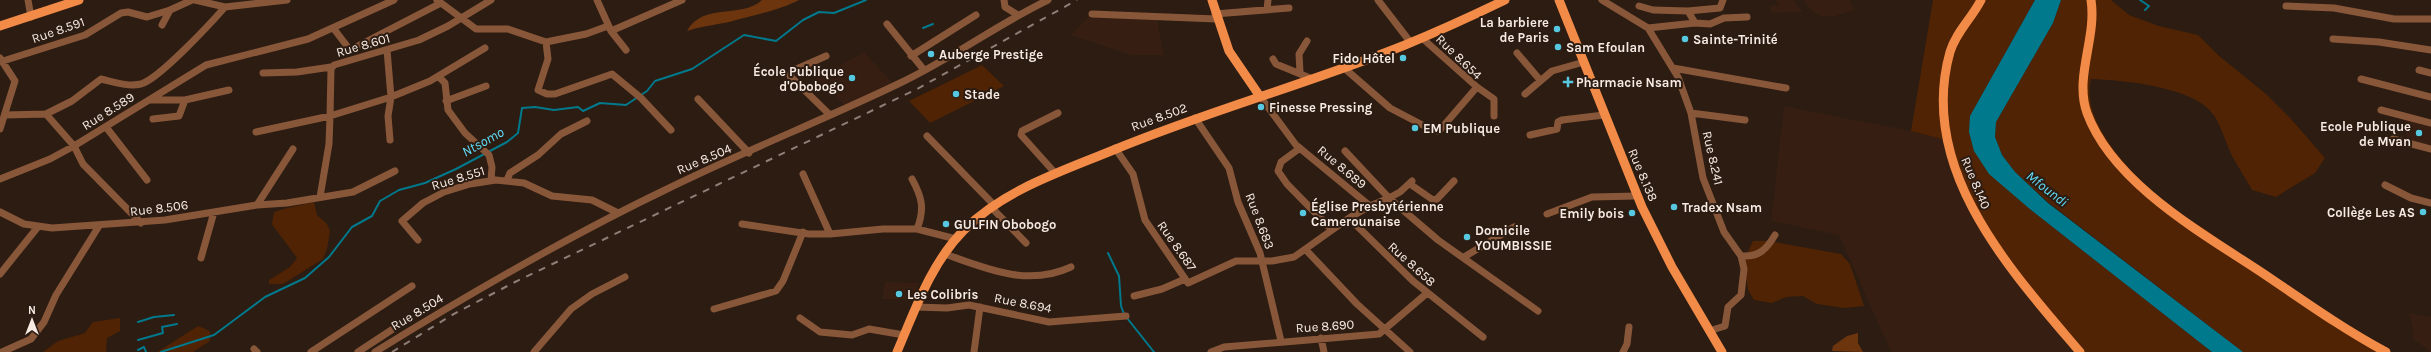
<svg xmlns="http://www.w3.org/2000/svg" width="2431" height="352" font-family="Karla,sans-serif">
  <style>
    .built { fill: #361f12 }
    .green { fill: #4f2303 }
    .forest { fill: #6d350e }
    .water { fill: #01798c }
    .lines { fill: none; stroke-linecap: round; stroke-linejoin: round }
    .stream { stroke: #01798c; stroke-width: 2 }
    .minor { stroke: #885739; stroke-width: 7 }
    .major { stroke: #f28b48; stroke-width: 9 }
    .rail { stroke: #8d7f77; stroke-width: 2; stroke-dasharray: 7 7; stroke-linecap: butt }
    .poi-dot { fill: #56c9e1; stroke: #2c1c12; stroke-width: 1.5 }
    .labels { text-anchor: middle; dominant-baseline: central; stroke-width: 4; stroke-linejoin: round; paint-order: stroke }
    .poi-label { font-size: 13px; font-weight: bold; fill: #f6eae3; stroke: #2c1c12; text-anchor: start }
    .street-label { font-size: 13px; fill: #f6eae3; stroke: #2c1c12 }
    .water-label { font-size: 14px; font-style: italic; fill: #60dff9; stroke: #2c1c12 }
  </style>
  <rect width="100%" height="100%" fill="#2c1c12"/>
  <path class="built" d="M1776 0H1794L1803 12 1771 13 1770 6 1779 5Z
    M1803 0H1849L1855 10 1835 16H1821L1812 11Z
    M1089 16 1157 18 1164 55H1130L1071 35Z
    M864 52 893 83 846 106 811 74 838 66Z
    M1784 106 1911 131 1946 140 2080 352H1891L1839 235 1771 221Z
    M2404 118 2431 125V148L2407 141Z
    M885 282H890L919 283 913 300 882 299Z
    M2409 313 2431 317V352L2412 338 2413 330Z"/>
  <path class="green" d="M1933 0H2035L1970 116 2031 210 2212 352H2080L1975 215 1946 140 1911 131Z
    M2061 0H2111L2129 15 2159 26 2198 35 2218 55 2266 94 2291 119 2325 158 2315 173 2276 197 2252 190C2246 179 2238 167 2232 156 2226 143 2222 129 2215 117 2198 87 2123 80 2091 79 2079 128 2145 187 2180 214 2189 220 2199 225 2208 231 2266 275 2325 313 2386 352H2243L2048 202 2015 172 2002 155 1995 137 1996 122 2053 23Z
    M982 65 1004 86 930 123 909 101Z
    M314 202 317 215 327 224 330 231 327 249 323 259 283 284H269V280L290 267 297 258 274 227 272 224 274 212 287 208Z
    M1753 241H1769L1841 254 1850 264 1864 306 1844 308 1817 304 1803 296 1786 297 1772 303 1754 300 1748 290 1744 260Z
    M120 318V331L107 338 106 352H43L58 341 85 333 93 322Z
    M198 326 210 331V341L193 352H157Z"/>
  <path class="forest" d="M762 0H799C782 9 756 15 736 20 720 25 704 25 687 31 703 2 742 19 762 0Z
    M1858 333V343L1863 352 1832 351 1833 346 1847 336Z"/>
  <path class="water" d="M2035 0H2061L2053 23 1996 122 1995 137 2002 155 2015 172 2048 203 2243 352H2212L2031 210 1989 174 1974 151 1969 132 1970 116Z"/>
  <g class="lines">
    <path class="stream" d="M2140 0 2149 6 2145 10
      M923 28 933 24
      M1108 253 1119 276 1121 306 1124 314
      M1127 318 1154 352
      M138 322 154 317 174 315
      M138 340 163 333 162 327 177 324
      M138 350 144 347 146 352
      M161 352 214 335 265 297 305 278 329 257 352 227 372 216 380 201 399 190 425 183 456 169 507 142 518 133 522 108 535 107 554 110 578 107 583 111 600 103 626 105 647 91 655 81 692 69 744 35 776 41 803 20 819 12 834 13 866 0"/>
    <path class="minor" d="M28 0 31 17
      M437 0 476 29H508L546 42 586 34 608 26
      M597 0 611 31 626 50
      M1004 0 1005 7 1018 15
      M1378 0 1411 43
      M1602 0 1648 28 1678 77 1691 113 1703 178 1724 232 1741 256 1744 269 1741 295 1728 307 1725 326 1709 331
      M1639 6 1653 10 1688 11
      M2286 6 2334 8 2394 19H2431
      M225 7 287 0
      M170 10 192 0
      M1267 10 1268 0
      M1092 14 1216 19
      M1215 14 1289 8
      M1695 23 1688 11 1720 8 1723 0
      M887 24 924 70
      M1648 28 1695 23 1710 24 1724 18 1747 17
      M334 29 350 50 441 3
      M611 31 682 0
      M2333 39 2379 42 2431 50
      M546 42 548 59 538 90 547 94H555L612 74 641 98 671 130
      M387 50 391 97 388 116 390 140
      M1517 53 1540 80
      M826 56 792 71 790 76 830 115
      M911 56 976 15
      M0 58 15 81 0 129
      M1273 59 1276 64 1310 78
      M3 61 85 35 121 13 128 12 147 17 170 10 162 25
      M1343 67 1390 108 1432 130 1439 131 1477 87 1422 38
      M1673 68 1786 88
      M2419 70 2431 73
      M1300 72 1299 54 1307 41
      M263 73 297 72 331 67
      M439 77 445 83 448 110 465 133 489 155 492 167 491 180
      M2361 79 2431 97
      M1477 87 1494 99V116
      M1525 94 1552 71 1584 62
      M1259 95 1296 145 1370 206 1389 198 1438 240 1538 311
      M698 99 749 153
      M149 100H185L229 90
      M446 101 486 86
      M2381 110 2431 123
      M1691 113 1745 120
      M46 114 72 101 101 79C114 82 128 87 141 84 159 79 211 23 225 7L195 0
      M5 115 46 114 74 146 83 164 141 223
      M1195 118 1229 168 1238 202 1260 253 1281 341
      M153 119 179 116 185 100
      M106 127 147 180
      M256 132 330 116 331 69 334 65 419 40 448 26 491 0
      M1530 135 1557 129 1558 122 1562 120 1604 115
      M927 136 994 205
      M2393 139 2431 149
      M1115 148 1133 174 1145 220 1188 283 1236 261H1272L1294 257 1349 218
      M1300 148 1281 162 1278 171 1287 184 1331 229
      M1345 151 1389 198 1400 192 1412 181
      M803 174 830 234 883 229H917L956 239
      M1056 174 1021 135 1022 131 1058 113
      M0 179 50 159 74 146 206 65 308 39 394 0
      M912 179C922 197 925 209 917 229
      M507 180 510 173 538 155 561 134 587 121
      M1410 184 1433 200 1437 199 1454 181
      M2385 185 2411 198 2431 203
      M320 197 329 144 330 116 391 97 430 81 485 48
      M257 205 287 203 353 192 395 171
      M1370 206 1349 218 1413 281 1483 337
      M991 207 1026 243
      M0 212 24 224 52 228 165 220 257 205 293 149
      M1547 214 1592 197 1637 196
      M742 224 809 234H830
      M418 240 402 221 423 203 444 192 470 184 496 180 524 183 552 196 592 200 618 213
      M1306 250 1357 304 1410 352
      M945 254C987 269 1028 287 1071 267
      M1741 256C1759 257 1766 250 1775 235
      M1464 257 1514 227
      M201 258 214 212
      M0 274 37 228
      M1134 296 1162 289 1185 279
      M916 307 947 308 969 305 1049 322 1126 316
      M714 309 776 291 783 281 803 232
      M800 318 820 332 852 335 869 329 904 335
      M1321 338 1324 352
      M254 349 257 352
      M2 352 31 339 44 322 56 295 99 226
      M311 352 412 286
      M358 352 396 327
      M375 352C469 294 565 238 665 190 742 152 821 121 898 84 950 60 996 25 1048 0
      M534 352 571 309 592 294 625 277
      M974 352 980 307
      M1211 352 1224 347 1379 334 1426 294
      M1623 352 1627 344 1629 327"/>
    <path class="major" d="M1212 0 1229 51 1259 95
      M1559 0 1642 207 1672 267 1722 352
      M1981 0C1972 18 1956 32 1950 52 1917 169 2010 270 2080 352
      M2091 0C2097 38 2074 77 2087 113 2113 184 2204 234 2264 274 2304 301 2343 329 2386 352
      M0 26 79 0
      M897 352C915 310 931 263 964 230 1004 190 1060 172 1111 151 1207 111 1308 84 1405 45 1439 31 1472 16 1505 0"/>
    <path class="rail" d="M392 352 452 315 515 282 917 89 1077 0"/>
  </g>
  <g class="poi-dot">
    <circle cx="1557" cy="29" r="4"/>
    <circle cx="1685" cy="39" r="4"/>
    <circle cx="1558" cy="47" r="4"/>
    <circle cx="931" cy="54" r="4"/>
    <circle cx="1403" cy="58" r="4"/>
    <circle cx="852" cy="78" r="4"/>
    <path d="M1566 76h4v4h4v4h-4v4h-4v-4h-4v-4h4z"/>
    <circle cx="956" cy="94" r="4"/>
    <circle cx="1261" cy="107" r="4"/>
    <circle cx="1415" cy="128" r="4"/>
    <circle cx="2419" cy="133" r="4"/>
    <circle cx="1674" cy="207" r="4"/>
    <circle cx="2423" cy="212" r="4"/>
    <circle cx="1303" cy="213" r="4"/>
    <circle cx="1632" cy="213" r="4"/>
    <circle cx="946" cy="224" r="4"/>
    <circle cx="1467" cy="237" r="4"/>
    <circle cx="899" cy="294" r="4"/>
  </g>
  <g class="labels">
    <g class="poi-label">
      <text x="1549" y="22" text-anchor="end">La barbiere<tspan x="1549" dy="15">de Paris</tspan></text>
      <text x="1693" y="39">Sainte-Trinité</text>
      <text x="1566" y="47">Sam Efoulan</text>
      <text x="939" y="54">Auberge Prestige</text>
      <text x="1395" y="58" text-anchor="end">Fido Hôtel</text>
      <text x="844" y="71" text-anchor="end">École Publique<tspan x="844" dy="15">d'Obobogo</tspan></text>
      <text x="1576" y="82">Pharmacie Nsam</text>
      <text x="964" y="94">Stade</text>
      <text x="1269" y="107">Finesse Pressing</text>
      <text x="2411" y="126" text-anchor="end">Ecole Publique<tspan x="2411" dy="15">de Mvan</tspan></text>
      <text x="1423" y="128">EM Publique</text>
      <text x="1311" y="206">Église Presbytérienne<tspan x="1311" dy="15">Camerounaise</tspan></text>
      <text x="1682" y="207">Tradex Nsam</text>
      <text x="2415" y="212" text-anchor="end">Collège Les AS</text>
      <text x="1624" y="213" text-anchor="end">Emily bois</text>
      <text x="954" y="224">GULFIN Obobogo</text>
      <text x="1475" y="230">Domicile<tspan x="1475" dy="15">YOUMBISSIE</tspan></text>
      <text x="907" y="294">Les Colibris</text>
    </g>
    <g class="street-label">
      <text transform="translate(58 30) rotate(-19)">Rue 8.591</text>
      <text transform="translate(363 45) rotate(-16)">Rue 8.601</text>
      <text transform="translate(1459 57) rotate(44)">Rue 8.654</text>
      <text transform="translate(108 111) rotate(-32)">Rue 8.589</text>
      <text transform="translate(1159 117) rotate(-20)">Rue 8.502</text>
      <text transform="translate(1713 158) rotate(77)">Rue 8.241</text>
      <text transform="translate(704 159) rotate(-23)">Rue 8.504</text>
      <text transform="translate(1342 167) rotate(40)">Rue 8.689</text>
      <text transform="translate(1643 175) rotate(67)">Rue 8.138</text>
      <text transform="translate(458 178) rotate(-17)">Rue 8.551</text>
      <text transform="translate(1976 183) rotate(67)">Rue 8.140</text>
      <text transform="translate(159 208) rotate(-7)">Rue 8.506</text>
      <text transform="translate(1260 221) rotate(69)">Rue 8.683</text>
      <text transform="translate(1177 246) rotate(55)">Rue 8.687</text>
      <text transform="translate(1412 264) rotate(42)">Rue 8.658</text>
      <text transform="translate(1023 303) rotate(11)">Rue 8.694</text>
      <text transform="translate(417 312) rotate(-31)">Rue 8.504</text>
      <text transform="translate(1325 326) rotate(-4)">Rue 8.690</text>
    </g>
    <g class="water-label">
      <text transform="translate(483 142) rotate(-29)">Ntsomo</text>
      <text transform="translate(2047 189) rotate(38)">Mfoundi</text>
    </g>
  </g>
  <g transform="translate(32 320)" stroke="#2c1c12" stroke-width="3" paint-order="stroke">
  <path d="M0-3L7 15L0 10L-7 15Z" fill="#f6eae3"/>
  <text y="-6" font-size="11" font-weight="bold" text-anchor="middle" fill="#f6eae3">N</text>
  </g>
</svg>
